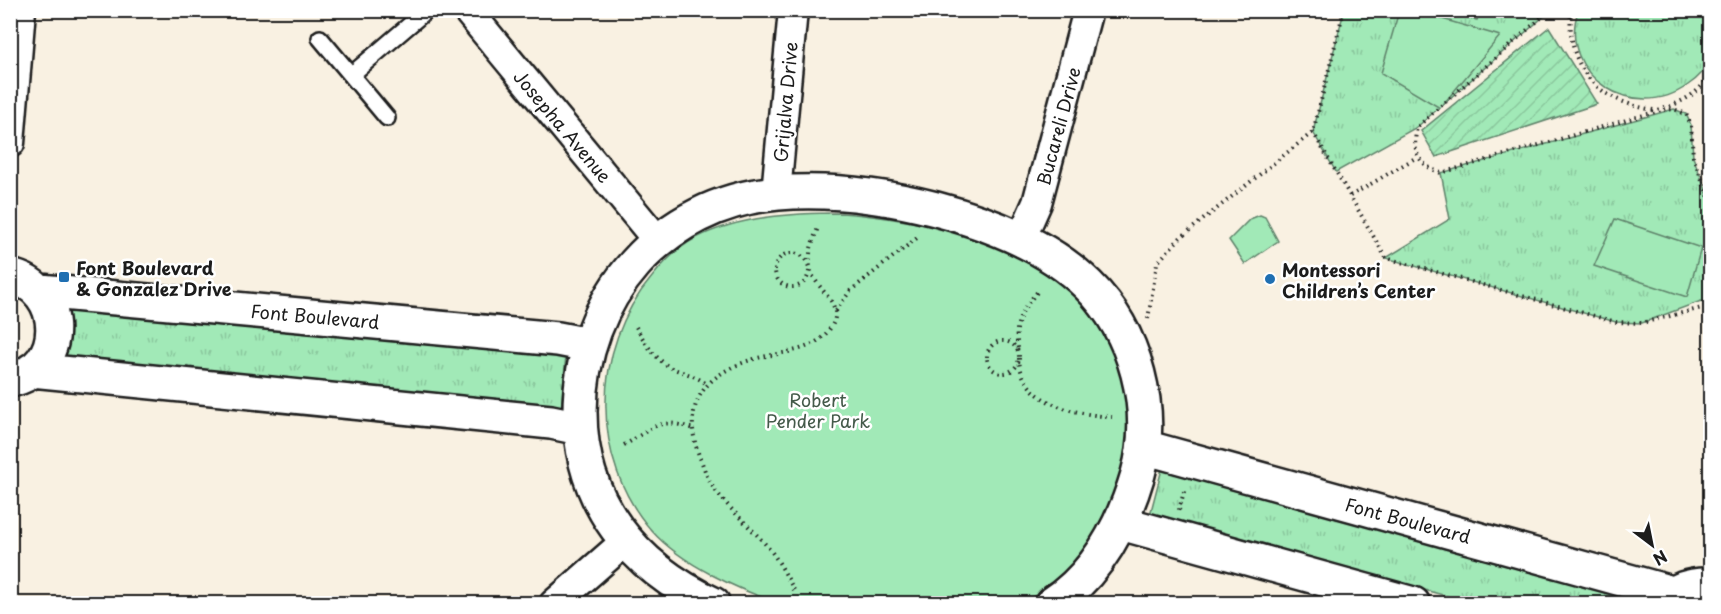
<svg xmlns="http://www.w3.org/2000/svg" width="1721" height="614" font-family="'Playpen Sans',sans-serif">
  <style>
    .grass { fill: url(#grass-tufts); stroke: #5e826a; stroke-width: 1.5 }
    .park { fill: #a1e9b7; stroke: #5e826a; stroke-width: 1.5 }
    .garden { fill: url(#garden-furrows); stroke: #5e826a; stroke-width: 1.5 }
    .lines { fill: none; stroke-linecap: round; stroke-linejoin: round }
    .service-casing { stroke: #1c1c1c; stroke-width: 20 }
    .minor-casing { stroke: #1c1c1c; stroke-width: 33 }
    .tertiary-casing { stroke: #1c1c1c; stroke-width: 38 }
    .path { stroke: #1c1c1c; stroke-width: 4; stroke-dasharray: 1.5 4.5; stroke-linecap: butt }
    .service { stroke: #fff; stroke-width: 15 }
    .minor { stroke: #fff; stroke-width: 28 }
    .tertiary { stroke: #fff; stroke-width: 33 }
    .poi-dot { fill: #1f6fb2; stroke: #fff; stroke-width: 2 }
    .labels { text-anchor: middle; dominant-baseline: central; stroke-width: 5; stroke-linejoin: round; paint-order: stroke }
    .street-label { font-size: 18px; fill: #1c1c1c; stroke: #fff }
    .poi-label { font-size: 18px; font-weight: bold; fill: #1c1c1c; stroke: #fff; text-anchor: start }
    .park-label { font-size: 18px; fill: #445a4a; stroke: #fff }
  </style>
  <defs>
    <pattern id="grass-tufts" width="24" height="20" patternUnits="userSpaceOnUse" patternTransform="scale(1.5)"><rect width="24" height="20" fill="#a1e9b7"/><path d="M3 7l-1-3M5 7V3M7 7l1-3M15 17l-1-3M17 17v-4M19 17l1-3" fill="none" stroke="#8ac79d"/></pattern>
    <pattern id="garden-furrows" width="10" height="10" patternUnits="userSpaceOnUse" patternTransform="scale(1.5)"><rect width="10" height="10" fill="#a1e9b7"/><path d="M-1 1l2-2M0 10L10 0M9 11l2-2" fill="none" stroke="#8ac79d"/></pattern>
  </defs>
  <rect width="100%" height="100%" fill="#f9f1e2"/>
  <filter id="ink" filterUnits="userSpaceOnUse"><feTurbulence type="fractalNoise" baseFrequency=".0167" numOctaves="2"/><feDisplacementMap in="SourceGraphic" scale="12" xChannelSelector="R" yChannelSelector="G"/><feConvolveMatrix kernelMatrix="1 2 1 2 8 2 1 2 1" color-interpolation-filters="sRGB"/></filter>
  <g filter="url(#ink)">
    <path class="grass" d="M1344 11H1550L1417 127 1336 172 1313 132Z
      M1578 11H1710C1711 25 1715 48 1709 61 1705 72 1697 79 1688 85 1635 124 1557 76 1578 11Z
      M1674 109 1686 114 1691 125 1693 157 1710 200V303L1701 301 1642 323 1616 322 1386 258 1450 219 1441 173Z
      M62 306 566 355 561 410 57 360Z
      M1163 465 1649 604 1472 603 1150 515Z"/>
    <path class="park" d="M1399 11H1415L1500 36 1440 108 1381 73Z
      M1443 11 1480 10V11L1477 20Z
      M842 213C923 219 1018 241 1079 298 1124 340 1140 421 1124 480 1120 493 1092 544 1083 557 1069 577 1043 591 1022 603L782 604C740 591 681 564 652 531 590 461 591 348 652 277 664 262 678 247 696 238 740 216 793 213 842 213Z
      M1260 215 1265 217 1278 241 1245 264 1229 240 1250 219Z
      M1615 219 1701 248 1687 297 1594 266Z"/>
    <path class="garden" d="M1549 27 1597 104 1436 157 1421 131Z"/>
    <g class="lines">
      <g class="service-casing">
        <path id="service" d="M320 38 351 75 427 10
          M351 75 387 118"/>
      </g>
      <g class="minor-casing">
        <path id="minor" d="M467 10 658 241
          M10 143 21 10
          M776 193 793 10
          M1021 239 1037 203 1088 10
          M554 604 626 541"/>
      </g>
      <g class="tertiary-casing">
        <path id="tertiary" d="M10 276C66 288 68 369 10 380
          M40 291 558 339 589 345
          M32 370 551 422 580 428
          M1144 447 1672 593
          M1121 523 1413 604
          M713 604C633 567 580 502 580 412 580 297 662 203 778 193 830 189 885 196 936 209 989 223 1048 245 1088 285 1136 332 1156 410 1138 474 1123 525 1098 574 1052 604
          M1661 604C1676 589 1690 584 1710 585"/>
      </g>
      <path class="path" d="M1550 10 1417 127C1412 151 1417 164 1441 173L1658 111C1680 102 1699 96 1710 73
        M1571 10C1566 70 1598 101 1654 110
        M1664 110 1674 109 1686 114 1691 125 1693 157 1710 200
        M1313 132 1386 258 1616 322 1642 323 1710 306
        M1350 196 1417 157
        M775 270a17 17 0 1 1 34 0a17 17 0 1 1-34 0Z
        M836 311 850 291 917 238
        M1148 319 1157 263 1180 238 1313 132 1344 10
        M636 327C646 344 656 361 674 369 687 374 697 376 708 385
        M987 357a16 16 0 1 1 32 0a16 16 0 1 1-32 0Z
        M1018 348C1013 322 1023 308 1039 290
        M1019 358C1021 404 1076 414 1112 417
        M624 445C652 430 657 415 693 429
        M1179 510 1185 488
        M794 590C787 577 780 563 771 551 753 528 730 511 713 487 707 479 704 467 700 458 680 406 703 374 754 359 781 351 814 354 831 327 847 303 813 289 810 267 808 253 813 240 818 228"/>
      <use href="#service" class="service"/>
      <use href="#minor" class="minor"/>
      <use href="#tertiary" class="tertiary"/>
    </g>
  </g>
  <g class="poi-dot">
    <rect x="58" y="271" width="12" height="12" rx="3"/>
    <circle cx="1270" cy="279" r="6"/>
  </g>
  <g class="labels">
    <g class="street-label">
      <text transform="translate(785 102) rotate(-85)">Grijalva Drive</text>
      <text transform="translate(563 126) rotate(50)">Josepha Avenue</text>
      <text transform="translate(1058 126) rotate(-75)">Bucareli Drive</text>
      <text transform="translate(315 316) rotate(5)">Font Boulevard</text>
      <text transform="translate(1408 520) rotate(15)">Font Boulevard</text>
    </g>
    <g class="poi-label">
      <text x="76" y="267">Font Boulevard<tspan x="76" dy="21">&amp; Gonzalez Drive</tspan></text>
      <text x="1282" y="269">Montessori<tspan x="1282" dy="21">Children’s Center</tspan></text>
    </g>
    <g class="park-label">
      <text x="818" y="399">Robert<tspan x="818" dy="21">Pender Park</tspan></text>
    </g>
  </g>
  <rect width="1721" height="614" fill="none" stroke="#fff" stroke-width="36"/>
  <rect x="18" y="18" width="1685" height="578" fill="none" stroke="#1c1c1c" stroke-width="2" filter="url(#ink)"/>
  <g transform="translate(1652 545) rotate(148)" stroke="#ffffff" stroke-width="4.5" paint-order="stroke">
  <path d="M0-4.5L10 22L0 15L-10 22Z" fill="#1c1c1c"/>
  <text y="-9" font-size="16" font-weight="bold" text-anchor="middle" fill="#1c1c1c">N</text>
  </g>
</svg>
